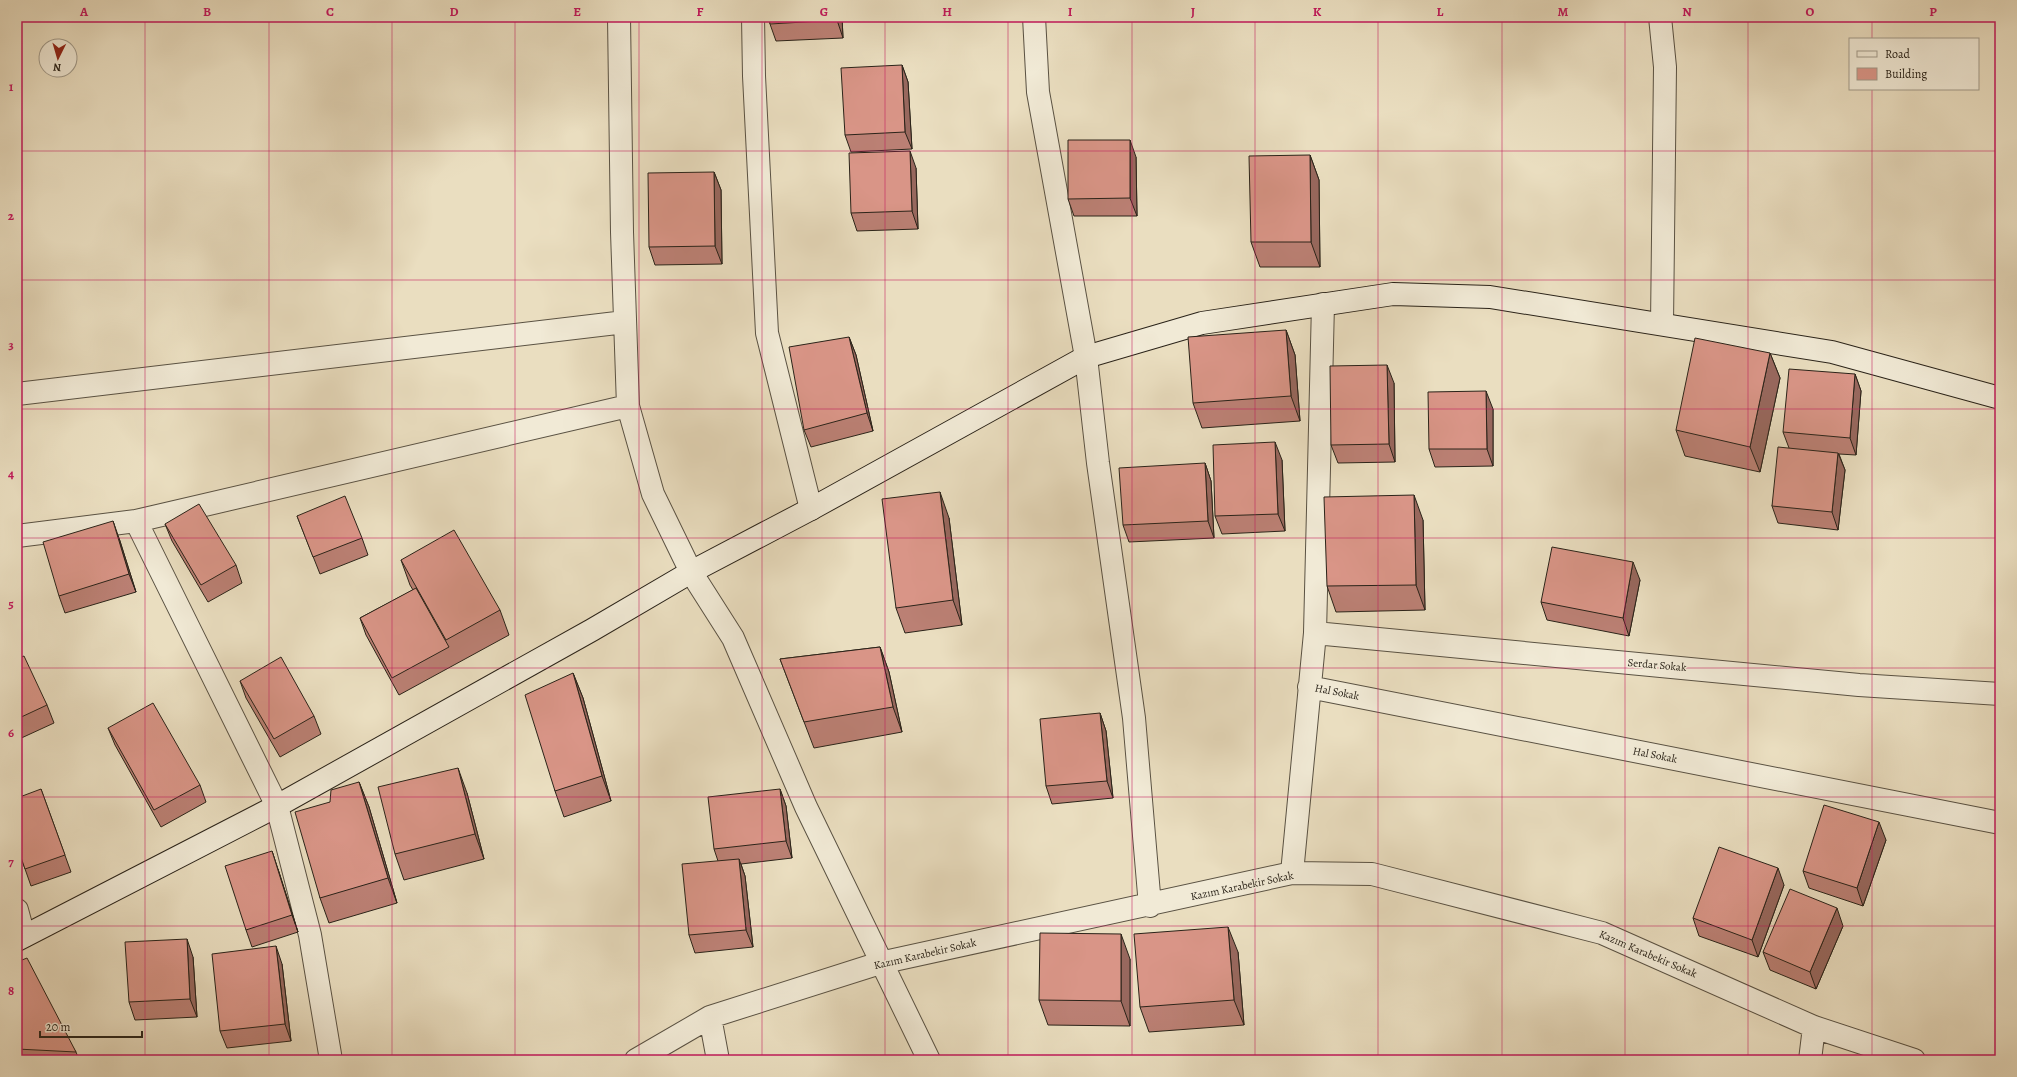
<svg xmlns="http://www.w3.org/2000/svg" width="2017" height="1077" font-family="Alegreya,serif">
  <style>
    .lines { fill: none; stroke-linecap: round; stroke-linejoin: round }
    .street-casing { stroke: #5a5243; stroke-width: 24 }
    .secondary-casing { stroke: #2a2319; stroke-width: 24 }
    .street { stroke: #f1ead6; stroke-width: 22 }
    .secondary { stroke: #f1ead6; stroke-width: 22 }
    .wall { fill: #bb8074; stroke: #2a2319 }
    .shaded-wall { fill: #98685e; stroke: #2a2319 }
    .building { fill: #d99587; stroke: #2a2319 }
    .grid { fill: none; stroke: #c2185b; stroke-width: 1; stroke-opacity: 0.55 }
    .labels { text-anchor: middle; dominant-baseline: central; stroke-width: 3; stroke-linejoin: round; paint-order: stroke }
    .street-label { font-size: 11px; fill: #2a2319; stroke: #f1ead6 }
    .neatline { fill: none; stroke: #c2185b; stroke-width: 1.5 }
    .grid-label { font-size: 13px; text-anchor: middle; font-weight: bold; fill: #c2185b }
  </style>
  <rect width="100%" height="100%" fill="#eadec0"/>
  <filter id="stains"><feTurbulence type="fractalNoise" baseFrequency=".005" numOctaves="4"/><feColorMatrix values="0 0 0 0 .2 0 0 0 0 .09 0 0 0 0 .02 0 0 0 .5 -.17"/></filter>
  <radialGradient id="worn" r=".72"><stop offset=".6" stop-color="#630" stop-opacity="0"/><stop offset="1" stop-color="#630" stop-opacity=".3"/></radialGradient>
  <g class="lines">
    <g class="street-casing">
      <path id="street" d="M619 17 622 232 628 406 653 494 691 572 733 638 806 807 929 1060
        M753 17 754 76 767 333 811 509
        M1034 17 1038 92 1086 357 1098 463 1134 718 1150 906
        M1660 17 1665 67 1662 324
        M17 394 625 322
        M136 521 277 806 310 935 331 1060
        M17 536 136 521 628 406
        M1315 633 1859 685 2000 694
        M1309 687 2000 823
        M1292 873 1315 633 1323 304
        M17 910 24 936
        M710 1017 718 1060
        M636 1060 710 1017 880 963 1292 873 1372 874 1602 933 1814 1027 1914 1060
        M1810 1060 1814 1027"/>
    </g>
    <g class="secondary-casing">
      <path id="secondary" d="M17 940 277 806 592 630 691 572 811 509 1086 357 1202 323 1393 294 1490 297 1832 352 2000 398"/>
    </g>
    <use href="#street" class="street"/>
    <use href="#secondary" class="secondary"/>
  </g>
  <path class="wall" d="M769 17H842L843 38 776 41 770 24Z
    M902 65 908 82 912 149 851 152 845 135Z
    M1310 155 1319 180 1320 267H1260L1251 242Z
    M1136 157 1137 216H1074L1068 199Z
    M916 168 918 229 857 231 851 213Z
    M714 172 721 190 722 264 655 265 649 247Z
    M1286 330 1295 355 1300 421 1202 428 1193 403Z
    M849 337 856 355 873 431 811 447 804 430Z
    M1770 353 1780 378 1760 472 1685 456 1676 430Z
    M1855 374 1861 391 1856 455 1839 454 1845 470 1838 530 1778 523 1772 506 1789 448 1783 432Z
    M1394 383 1395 462 1338 463 1331 445Z
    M1493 409V466L1435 467 1429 449Z
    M1282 460 1285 531 1222 534 1215 516Z
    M1205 463 1211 481 1214 538 1129 542 1123 525Z
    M297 516 362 538 368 555 320 574Z
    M949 518 962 625 905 633 896 608Z
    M1423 520 1425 610 1336 612 1327 586Z
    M165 524 236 565 242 583 208 602 172 541Z
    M119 538 136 592 65 613 59 596Z
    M401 560 500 610 509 635 399 695 366 635 360 618 413 590 410 585Z
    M1640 580 1629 636 1547 620 1541 602Z
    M880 647 889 672 902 732 814 748 780 659Z
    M17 659 47 705 54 723 17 740Z
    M573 673 583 698 611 801 564 817 555 791Z
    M240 681 314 716 321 734 280 757 246 698Z
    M1100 713 1106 731 1113 798 1052 804 1046 786Z
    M108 728 200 785 206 802 161 827 115 745Z
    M359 782 369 807 397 903 329 923 320 898 330 802Z
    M41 789 71 872 31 886 17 846Z
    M780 789 786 806 792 858 741 864 745 876 753 947 695 953 689 935 718 861 714 849Z
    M467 793 484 859 404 880 395 854Z
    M1886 840 1863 906 1809 888 1803 871Z
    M278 869 298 932 252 947 246 930Z
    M1784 885 1758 957 1699 936 1693 918Z
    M1843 926 1816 989 1770 970 1763 952Z
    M1238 952 1244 1025 1149 1032 1140 1007Z
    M193 957 197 1017 135 1020 129 1002Z
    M1130 959V1026L1048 1025 1039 1000Z
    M17 962 76 1052 79 1060H17Z
    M282 964 291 1041 227 1048 220 1031Z"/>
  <path class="shaded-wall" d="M837 17H842L843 38 837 20Z
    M902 65 908 82 912 149 905 132Z
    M1130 140 1136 157 1137 216 1130 198Z
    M910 151 916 168 918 229 912 211Z
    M1310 155 1319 180 1320 267 1311 242Z
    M714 172 721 190 722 264 715 246Z
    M1286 330 1295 355 1300 421 1291 396Z
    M849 337 856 355 873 431 867 413Z
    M1770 353 1780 378 1760 472 1750 447Z
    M1387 365 1394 383 1395 462 1389 444Z
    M1855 374 1861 391 1856 455 1850 438Z
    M1486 391 1493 409V466L1487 449Z
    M1275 442 1282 460 1285 531 1278 514Z
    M1838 453 1845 470 1838 530 1832 512Z
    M1205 463 1211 481 1214 538 1208 521Z
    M940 492 949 518 962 625 953 600Z
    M1414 495 1423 520 1425 610 1416 585Z
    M113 521 119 538 136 592 129 574Z
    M1633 562 1640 580 1629 636 1623 618Z
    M880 647 889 672 902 732 893 707Z
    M573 673 583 698 611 801 602 776Z
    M1100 713 1106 731 1113 798 1107 781Z
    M458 768 467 793 484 859 475 834Z
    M359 782 369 807 397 903 388 878Z
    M780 789 786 806 792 858 786 841Z
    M1879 822 1886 840 1863 906 1857 888Z
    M272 851 278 869 298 932 292 915Z
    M739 859 745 876 753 947 746 930Z
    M1778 868 1784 885 1758 957 1752 940Z
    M1837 908 1843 926 1816 989 1810 972Z
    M1228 927 1238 952 1244 1025 1234 1000Z
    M1121 934 1130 959V1026L1121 1001Z
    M187 939 193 957 197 1017 190 999Z
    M276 946 282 964 291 1041 285 1024Z"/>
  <path class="building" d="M769 17H837V20L770 24Z
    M902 65 905 132 845 135 841 68Z
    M1068 140H1130V198L1068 199Z
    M910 151 912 211 851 213 849 153Z
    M1310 155 1311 242H1251L1249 156Z
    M714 172 715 246 649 247 648 173Z
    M1286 330 1291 396 1193 403 1188 337Z
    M849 337 867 413 804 430 789 347Z
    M1695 338 1770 353 1750 447 1676 430Z
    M1387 365 1389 444 1331 445 1330 366Z
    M1789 369 1855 374 1850 438 1783 432Z
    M1486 391 1487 449H1429L1428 392Z
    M1275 442 1278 514 1215 516 1213 445Z
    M1778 447 1838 453 1832 512 1772 506Z
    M1205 463 1208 521 1123 525 1119 468Z
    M940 492 953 600 896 608 882 499Z
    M1414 495 1416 585 1327 586 1324 497Z
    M345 496 362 538 313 557 297 516Z
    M199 504 236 565 201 585 165 524Z
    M113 521 129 574 59 596 43 542Z
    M454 530 500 610 446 640 401 560Z
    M1552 547 1633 562 1623 618 1541 602Z
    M416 588 449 647 392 678 360 618Z
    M880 647 893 707 804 722 780 659Z
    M24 656 47 705 17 719V659Z
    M281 657 314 716 274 739 240 681Z
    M573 673 602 776 555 791 525 695Z
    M153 703 200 785 154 810 108 728Z
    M1100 713 1107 781 1046 786 1040 719Z
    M458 768 475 834 395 854 378 787Z
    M359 782 388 878 320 898 295 812 330 802 331 790Z
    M41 789 65 855 25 869 17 846V798Z
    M780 789 786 841 714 849 708 797Z
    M1824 805 1879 822 1857 888 1803 871Z
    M1719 847 1778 868 1752 940 1693 918Z
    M272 851 292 915 246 930 225 866Z
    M739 859 746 930 689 935 682 864Z
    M1790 889 1837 908 1810 972 1763 952Z
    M1228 927 1234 1000 1140 1007 1134 934Z
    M1040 933 1121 934V1001L1039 1000Z
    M187 939 190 999 129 1002 125 942Z
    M276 946 285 1024 220 1031 212 954Z
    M27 958 76 1052 17 1049V962Z"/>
  <path class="grid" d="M145 17V1060M269 17V1060M392 17V1060M515 17V1060M639 17V1060M762 17V1060M885 17V1060M1008 17V1060M1132 17V1060M1255 17V1060M1378 17V1060M1502 17V1060M1625 17V1060M1748 17V1060M1872 17V39M1872 89V1060M17 151H2000M17 280H2000M17 409H2000M17 538H2000M17 668H2000M17 797H2000M17 926H2000"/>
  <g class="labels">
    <g class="street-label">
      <text transform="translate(1657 665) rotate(5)">Serdar Sokak</text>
      <text transform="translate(1337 692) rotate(11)">Hal Sokak</text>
      <text transform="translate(1655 755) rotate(11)">Hal Sokak</text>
      <text transform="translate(1242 886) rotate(-12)">Kazım Karabekir Sokak</text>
      <text transform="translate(925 954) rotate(-13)">Kazım Karabekir Sokak</text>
      <text transform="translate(1648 954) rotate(23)">Kazım Karabekir Sokak</text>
    </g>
  </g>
  <rect width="2017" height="1077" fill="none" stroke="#eadec0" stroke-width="44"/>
  <rect x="1849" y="38" width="130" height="52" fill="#f1ead6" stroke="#a19a8a"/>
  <rect x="1857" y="51" width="20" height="6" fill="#f1ead6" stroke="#a19a8a"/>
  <text x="1885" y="58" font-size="12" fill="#2a2319">Road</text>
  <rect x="1857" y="68" width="20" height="12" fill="#d99587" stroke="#a19a8a"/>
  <text x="1885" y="78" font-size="12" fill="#2a2319">Building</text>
  <g transform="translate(58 58) rotate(185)"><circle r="19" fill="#f1ead6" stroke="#a19a8a"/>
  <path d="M0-3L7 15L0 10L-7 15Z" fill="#8f2418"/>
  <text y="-6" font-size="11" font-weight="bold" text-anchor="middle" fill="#2a2319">N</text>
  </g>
  <path d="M40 1031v6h102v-6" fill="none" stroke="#2a2319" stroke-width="2"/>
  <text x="46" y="1031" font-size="12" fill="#2a2319" stroke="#f1ead6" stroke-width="3" paint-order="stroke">20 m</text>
  <rect x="22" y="22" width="1973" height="1033" class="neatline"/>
  <g class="grid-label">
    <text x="84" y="16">A</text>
    <text x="207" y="16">B</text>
    <text x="330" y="16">C</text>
    <text x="454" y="16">D</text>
    <text x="577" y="16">E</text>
    <text x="700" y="16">F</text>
    <text x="824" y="16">G</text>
    <text x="947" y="16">H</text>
    <text x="1070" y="16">I</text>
    <text x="1193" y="16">J</text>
    <text x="1317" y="16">K</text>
    <text x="1440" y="16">L</text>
    <text x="1563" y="16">M</text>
    <text x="1687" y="16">N</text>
    <text x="1810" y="16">O</text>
    <text x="1933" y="16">P</text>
    <text x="11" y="91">1</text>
    <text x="11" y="220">2</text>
    <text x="11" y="349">3</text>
    <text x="11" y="478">4</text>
    <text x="11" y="608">5</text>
    <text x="11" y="737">6</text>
    <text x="11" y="866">7</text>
    <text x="11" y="995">8</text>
  </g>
  <rect width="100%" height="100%" filter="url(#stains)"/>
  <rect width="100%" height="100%" fill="url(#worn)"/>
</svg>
